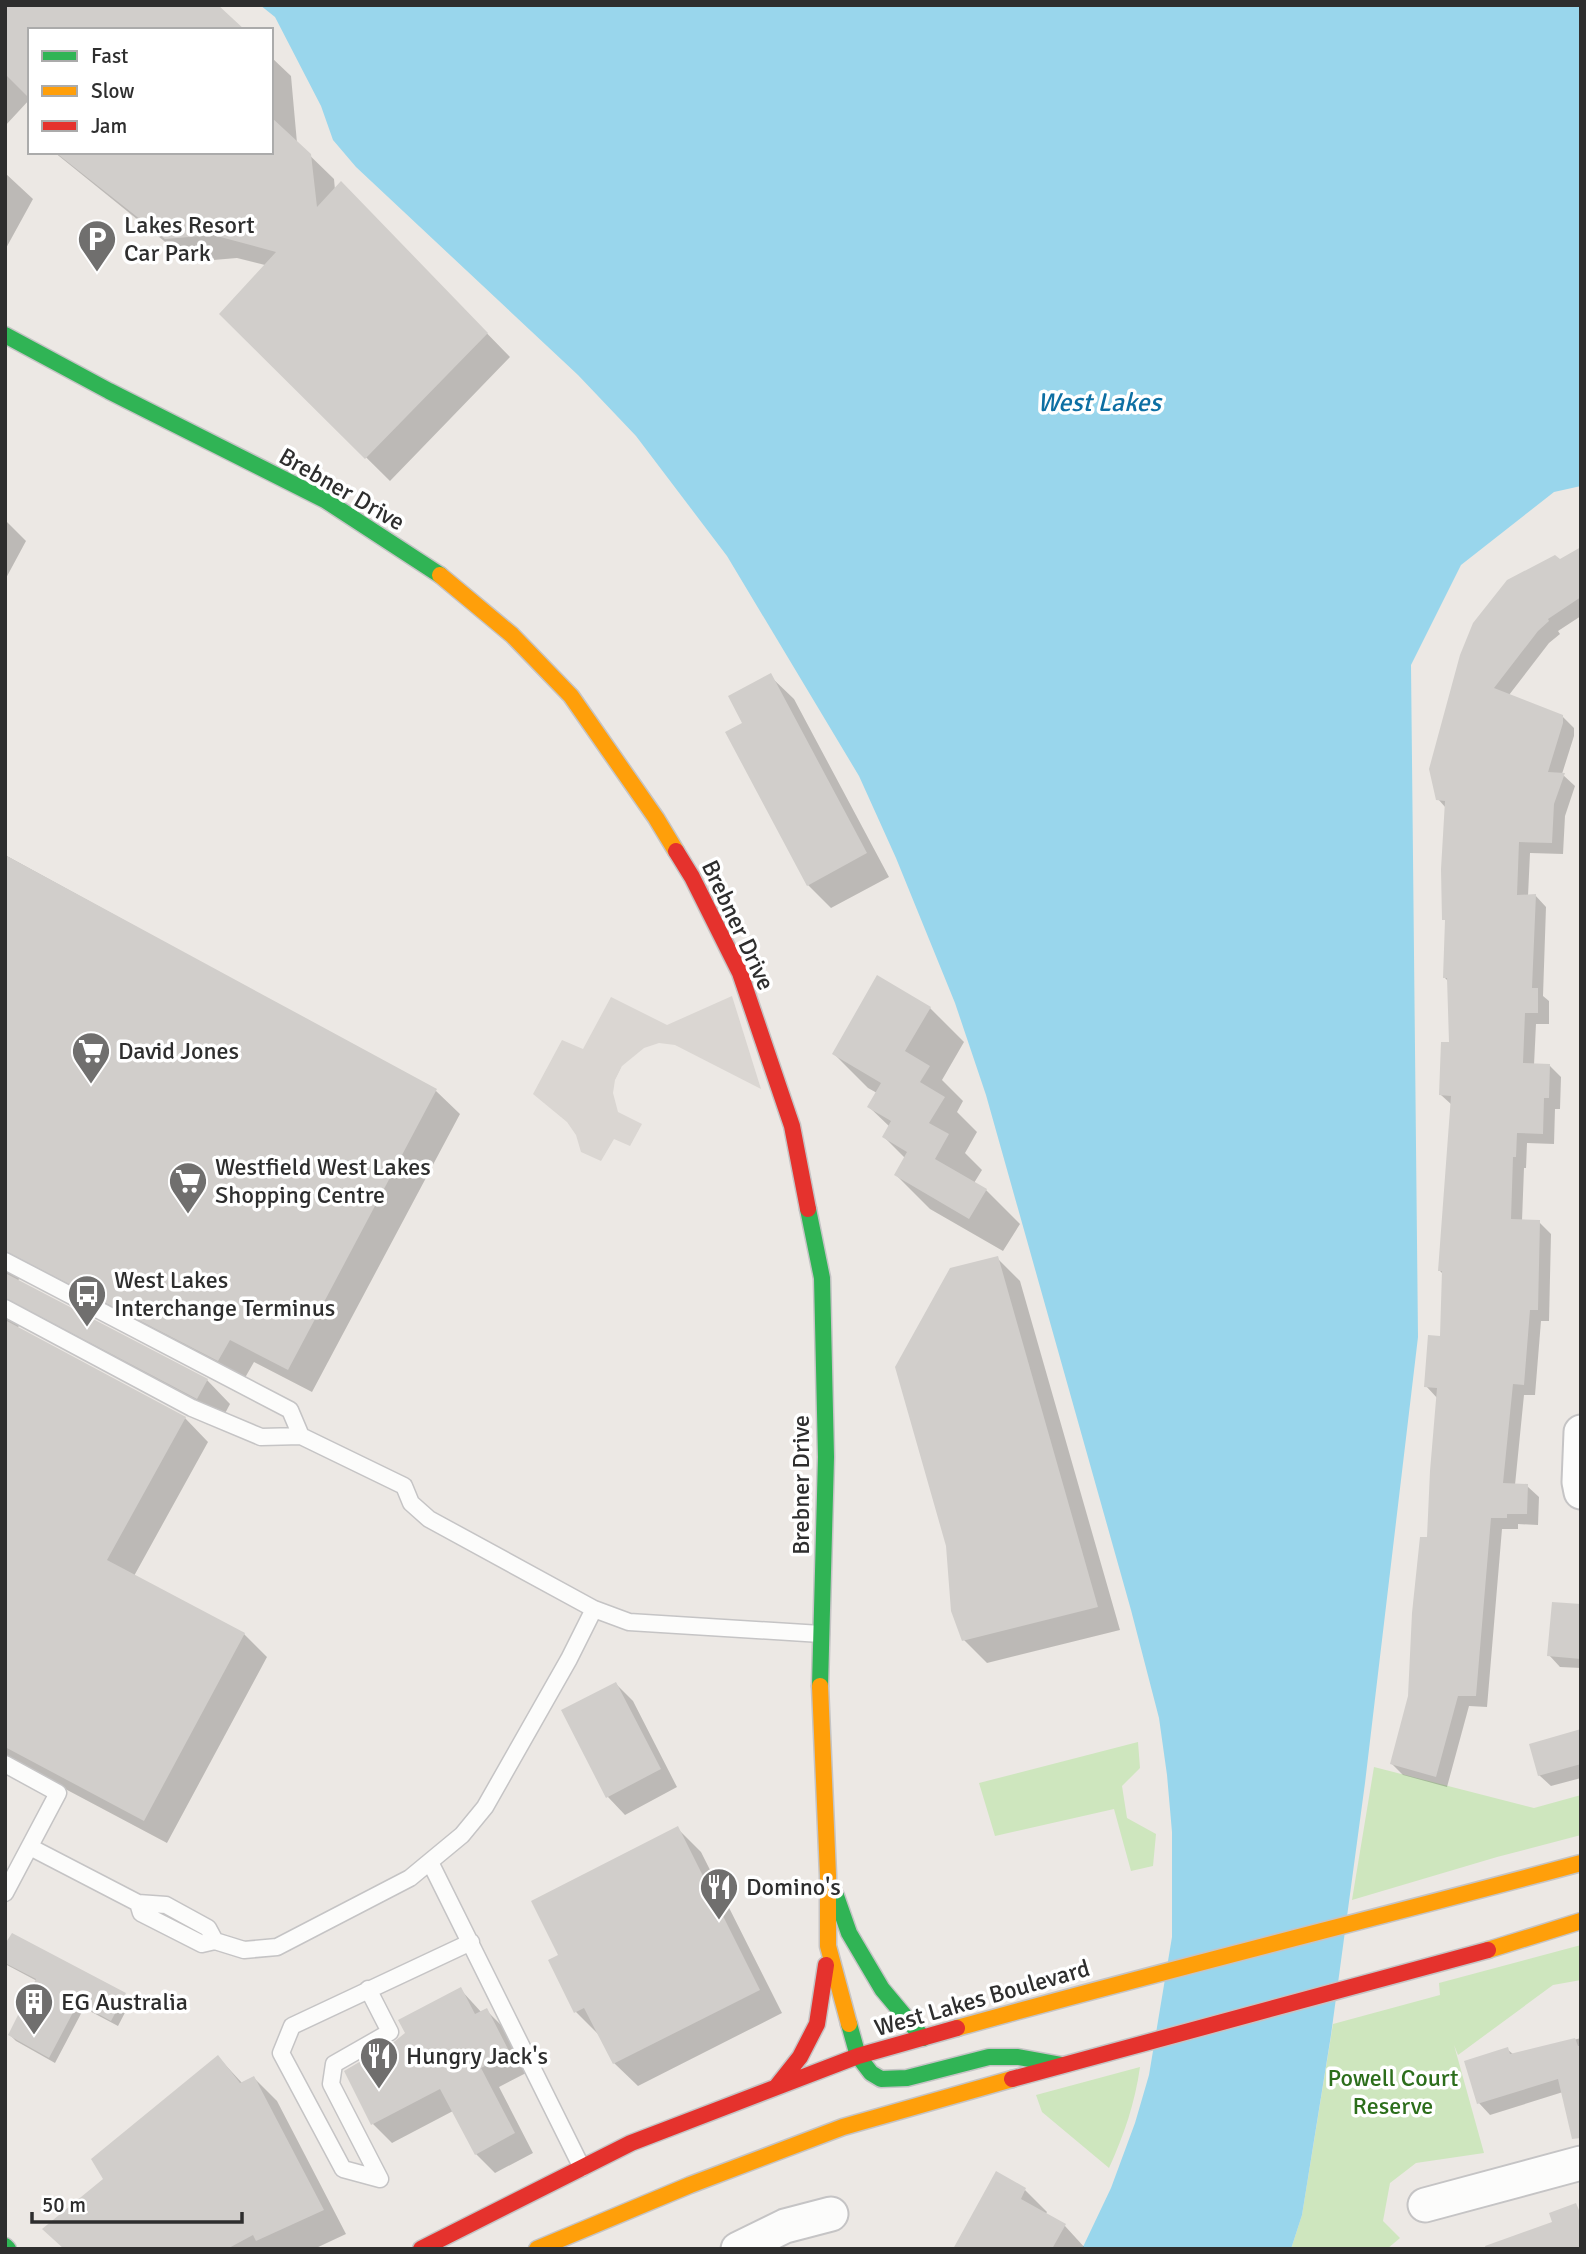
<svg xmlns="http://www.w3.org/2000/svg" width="1586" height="2254" font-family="Signika,sans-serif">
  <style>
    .green { fill: #cee6be }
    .plaza { fill: #dad6d2 }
    .water { fill: #99d6ec }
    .shadow { fill: #0003 }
    .building { fill: #d1cecb }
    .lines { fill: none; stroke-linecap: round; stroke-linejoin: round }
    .lane-casing { stroke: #c5c4c5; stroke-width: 19 }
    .street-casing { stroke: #c5c4c5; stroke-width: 37 }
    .fast-casing { stroke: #c5c4c5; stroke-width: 19 }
    .slow-casing { stroke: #c5c4c5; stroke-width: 19 }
    .jam-casing { stroke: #c5c4c5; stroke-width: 19 }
    .lane { stroke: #fcfcfb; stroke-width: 16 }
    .street { stroke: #fcfcfb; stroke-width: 33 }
    .fast { stroke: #30b455; stroke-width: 16 }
    .slow { stroke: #ff9f0a; stroke-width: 16 }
    .jam { stroke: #e5322d; stroke-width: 16 }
    .labels { text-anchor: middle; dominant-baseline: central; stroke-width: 7; stroke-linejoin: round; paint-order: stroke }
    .poi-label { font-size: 24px; fill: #2e2e2e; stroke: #fff; text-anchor: start }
    .street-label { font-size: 24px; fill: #2e2e2e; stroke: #fff }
    .park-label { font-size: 24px; fill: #2c6e1b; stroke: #fff }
    .water-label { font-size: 26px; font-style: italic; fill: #0d6fa3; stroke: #fff }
  </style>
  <rect width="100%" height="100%" fill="#ece8e4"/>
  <path class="green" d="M1138 1742 1140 1768 1122 1786 1127 1818 1156 1834 1153 1866 1131 1871 1114 1809 995 1836 979 1783Z
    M1374 1767 1534 1808 1581 1795V1835L1497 1857 1352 1900Z
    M1581 1945V1980L1553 1985 1458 2055 1454 2045 1484 2153 1416 2163 1390 2183 1383 2221 1400 2238 1387 2249H1291L1302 2215 1333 2024 1440 1995 1439 1983Z
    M1140 2067C1135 2103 1124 2135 1109 2168L1042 2112 1036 2095Z"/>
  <path class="plaza" d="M732 996 761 1089 675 1045 659 1043 644 1048 622 1066 615 1080 613 1093 618 1112 642 1124 630 1146 614 1139 601 1161 581 1152 576 1135 567 1122 533 1094 562 1040 583 1049 611 997 667 1025Z"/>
  <path class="water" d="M260 5H1581V486L1554 492 1461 565 1411 665 1418 1337 1365 1783 1331 2035 1302 2215 1291 2249H1082L1111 2188 1135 2123 1149 2075 1172 1937V1832L1167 1775 1159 1718 1131 1610 986 1095 955 1003 896 858 859 776 727 556 636 436 578 375 356 167 333 140 321 106 275 17Z"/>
  <path class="shadow" d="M5 5 30 30V99L5 126Z
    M271 57 291 76 297 143 334 179 335 190 364 207 510 357 390 481 221 314 265 265 237 258 190 262 54 152H271Z
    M5 173 33 199 5 250Z
    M5 520 26 541 5 580Z
    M1581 549V616L1558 631 1560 634 1549 643 1509 695 1562 716 1574 728V736L1562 774 1575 786 1565 816 1563 854 1530 853 1528 896 1535 895 1546 907 1543 996 1549 1001V1024H1536L1534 1065 1550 1066 1561 1077 1560 1109H1555L1554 1144 1527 1143 1526 1168H1524L1522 1221 1539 1222 1551 1234 1549 1321H1541L1535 1395H1524L1515 1485 1527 1486 1539 1497 1538 1525 1518 1524V1529H1502L1487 1707 1469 1706 1447 1787 1403 1775 1392 1764 1410 1696 1429 1539 1438 1399 1426 1386 1442 1338 1444 1275 1439 1270 1452 1105 1441 1095 1451 1044 1449 982 1445 978 1446 808 1438 799 1431 769 1559 562Z
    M770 676 794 699 889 877 831 908 808 885 745 723Z
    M5 855 436 1091 460 1114 312 1392 254 1362 242 1383 24 1275 17 1281 207 1380 230 1404 221 1421 24 1321 17 1328 185 1418 208 1442 134 1576 244 1634 267 1657 167 1843 5 1757Z
    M930 1008 964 1042 942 1080 963 1101 957 1112 977 1132 965 1153 982 1170 974 1183 986 1190 1020 1224 1003 1251 930 1209 896 1175 905 1158 884 1137 890 1127 869 1107 877 1093 868 1088 834 1054Z
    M997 1258 1020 1281 1120 1630 987 1663 964 1640Z
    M1581 1606V1668L1560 1667 1549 1655Z
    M616 1684 633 1701 677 1787 625 1815 608 1797Z
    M1581 1731V1778L1551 1786 1539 1775Z
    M677 1828 701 1852 782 2013 638 2086 614 2063 599 2035 576 2012 560 1956Z
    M5 1948 125 1995 131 2001 118 2026 84 2008 55 2063 16 2041 10 2035 37 1981 5 1964Z
    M461 1990 482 2013 487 2011 506 2030 528 2072 499 2087 533 2153 495 2173 476 2154 453 2111 392 2143 373 2124 396 2043Z
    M1581 2038V2114L1563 2092 1490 2115 1479 2103 1507 2049 1514 2055Z
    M218 2057 243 2084 254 2078 277 2101 346 2234 314 2249H64L105 2179Z
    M1025 2190 1047 2212 1045 2215 1065 2226 1086 2249H955Z"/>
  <path class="building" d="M5 5H218L245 30H30V99L5 74Z
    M271 117 311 154 317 207 341 181 488 333 365 459 219 314 276 252 213 235 165 239 55 152H271Z
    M1581 547V597L1548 619 1549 621 1538 631 1494 688 1563 715V723L1548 772 1565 773 1554 804 1552 843 1519 842 1517 895 1536 894 1532 988H1538V1013H1525L1523 1063 1550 1064 1549 1098H1544L1543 1134 1517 1133 1516 1157H1513L1511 1219 1540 1220 1538 1310H1530L1524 1385 1513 1384 1503 1483 1528 1484 1527 1514H1507V1518H1491L1476 1696H1458L1436 1777 1390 1764 1408 1696 1412 1613 1420 1537H1427L1430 1471 1437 1388 1424 1387 1428 1335 1440 1336 1442 1271H1438L1451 1096 1439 1095 1441 1042H1449L1447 978H1443L1445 920H1442L1441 869 1445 801 1436 800 1429 769 1460 655 1473 623 1507 580 1555 555 1560 559Z
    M771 673 867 853 807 886 725 732 742 723 728 696Z
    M5 855 437 1089 288 1370 230 1340 218 1361 5 1251Z
    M877 975 931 1007 905 1051 930 1066 920 1082 945 1097 929 1123 949 1134 935 1159 987 1189 969 1219 894 1175 907 1152 882 1137 891 1121 867 1107 881 1083 832 1054Z
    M998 1256 1098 1607 962 1641 951 1611 946 1546 895 1367 950 1268Z
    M5 1273 208 1379 197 1399 5 1298Z
    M5 1320 186 1417 107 1560 245 1633 144 1821 5 1747Z
    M1552 1602 1581 1604V1659L1547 1656Z
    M616 1682 661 1769 606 1798 561 1710Z
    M1581 1729V1764L1538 1776 1529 1744Z
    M678 1826 760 1990 613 2064 584 2008 574 2013 548 1960 558 1955 531 1901Z
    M12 1933 126 1993 111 2021 78 2003 49 2058 8 2035 36 1979 5 1963V1944Z
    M461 1987 475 2014 487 2008 510 2053 481 2068 515 2133 475 2155 440 2089 371 2125 344 2071 395 2041 405 2033 398 2020Z
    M1575 2038 1578 2046H1581V2138L1572 2139 1558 2079 1477 2104 1464 2061 1508 2047 1510 2054Z
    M218 2055 240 2083 254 2076 324 2210 256 2241 253 2235 227 2249H64L42 2229 103 2179 91 2159Z
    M996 2171 1026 2188 1021 2199 1066 2224 1052 2249H953Z
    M1576 2203 1581 2215V2249H1486L1485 2246 1552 2222 1549 2213Z"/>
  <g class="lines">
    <g class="lane-casing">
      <path id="lane" d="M5 1261 290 1410 301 1436
        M5 1308 192 1408 261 1437 301 1436 404 1486 411 1503 429 1519 594 1609 629 1622 821 1634
        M5 1764 58 1793 5 1893
        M30 1847 138 1903 166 1905 208 1928 215 1941
        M430 1862 582 2168
        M138 1903 141 1913 202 1944 215 1941 244 1950 277 1947 410 1878 462 1835 485 1807 569 1659 594 1609
        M368 1989 390 2032 334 2064 331 2084 380 2179
        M380 2179 343 2169 281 2053 292 2026 471 1942"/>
    </g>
    <g class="street-casing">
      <path id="street" d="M1581 1432 1579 1482 1581 1492
        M1425 2205 1581 2163
        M738 2249 785 2226 831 2214"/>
    </g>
    <g class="fast-casing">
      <path id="fast" d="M5 335 109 391 325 500 440 575
        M808 1209 822 1278 826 1457 820 1686
        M836 1896 849 1933 882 1989 923 2038
        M849 2024 858 2056 871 2073 881 2079 907 2078 989 2057H1018L1062 2065
        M5 2246 8 2249"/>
    </g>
    <g class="slow-casing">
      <path id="slow" d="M440 575 512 635 571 696 656 818 676 851
        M820 1686 828 1875V1946L849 2024
        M1488 1950 1581 1921
        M957 2028C1164 1970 1373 1919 1581 1863
        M537 2249 690 2185 843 2127 1012 2079"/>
    </g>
    <g class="jam-casing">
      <path id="jam" d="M676 851 692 877 740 973 792 1126 808 1209
        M1012 2079 1488 1950
        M777 2086 800 2057 817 2024 826 1965
        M421 2249 631 2143 858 2056 957 2028"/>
    </g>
    <use href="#lane" class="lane"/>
    <use href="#street" class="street"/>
    <use href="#fast" class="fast"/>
    <use href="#slow" class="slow"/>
    <use href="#jam" class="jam"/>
  </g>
  <defs>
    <g id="parking-pin" transform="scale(2.0125)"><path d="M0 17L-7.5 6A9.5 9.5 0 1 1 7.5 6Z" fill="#706f6e" stroke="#fff"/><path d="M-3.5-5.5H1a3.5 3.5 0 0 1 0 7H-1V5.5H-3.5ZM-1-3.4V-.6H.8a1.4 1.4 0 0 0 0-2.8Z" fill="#fff"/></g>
    <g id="supermarket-pin" transform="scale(2.0125)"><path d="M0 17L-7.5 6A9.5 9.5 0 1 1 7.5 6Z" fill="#706f6e" stroke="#fff"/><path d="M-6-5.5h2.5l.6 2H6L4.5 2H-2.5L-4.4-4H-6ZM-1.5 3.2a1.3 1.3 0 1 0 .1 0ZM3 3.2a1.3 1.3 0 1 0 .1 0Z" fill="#fff"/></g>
    <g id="bus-pin" transform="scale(2.0125)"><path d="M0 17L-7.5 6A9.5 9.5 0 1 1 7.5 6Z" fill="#706f6e" stroke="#fff"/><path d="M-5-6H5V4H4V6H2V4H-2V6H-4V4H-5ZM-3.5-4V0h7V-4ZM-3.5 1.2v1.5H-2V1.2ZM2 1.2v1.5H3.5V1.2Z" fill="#fff"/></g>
    <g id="restaurant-pin" transform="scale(2.0125)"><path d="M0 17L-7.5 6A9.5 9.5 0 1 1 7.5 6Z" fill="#706f6e" stroke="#fff"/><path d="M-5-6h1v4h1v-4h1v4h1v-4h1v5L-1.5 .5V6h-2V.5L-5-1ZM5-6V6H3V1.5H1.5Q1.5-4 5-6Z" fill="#fff"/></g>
    <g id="building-pin" transform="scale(2.0125)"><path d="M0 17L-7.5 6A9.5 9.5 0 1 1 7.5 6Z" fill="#706f6e" stroke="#fff"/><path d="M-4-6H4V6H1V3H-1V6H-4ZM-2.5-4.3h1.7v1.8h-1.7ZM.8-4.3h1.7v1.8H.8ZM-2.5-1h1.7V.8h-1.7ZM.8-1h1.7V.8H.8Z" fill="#fff"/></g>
  </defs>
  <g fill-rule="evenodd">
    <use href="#parking-pin" x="97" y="239"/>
    <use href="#supermarket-pin" x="91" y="1051"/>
    <use href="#supermarket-pin" x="188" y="1181"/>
    <use href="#bus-pin" x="87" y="1294"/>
    <use href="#restaurant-pin" x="719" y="1887"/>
    <use href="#building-pin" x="34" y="2002"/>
    <use href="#restaurant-pin" x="379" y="2056"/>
  </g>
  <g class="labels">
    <g class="poi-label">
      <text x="124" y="225">Lakes Resort<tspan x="124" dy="28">Car Park</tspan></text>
      <text x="118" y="1051">David Jones</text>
      <text x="215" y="1167">Westfield West Lakes<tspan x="215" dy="28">Shopping Centre</tspan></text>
      <text x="114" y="1280">West Lakes<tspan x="114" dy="28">Interchange Terminus</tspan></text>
      <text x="746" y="1887">Domino's</text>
      <text x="61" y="2002">EG Australia</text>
      <text x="406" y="2056">Hungry Jack's</text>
    </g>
    <g class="street-label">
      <text transform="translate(342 489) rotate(30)">Brebner Drive</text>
      <text transform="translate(738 925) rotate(65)">Brebner Drive</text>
      <text transform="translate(801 1485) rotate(-90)">Brebner Drive</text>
      <text transform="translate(982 1998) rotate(-16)">West Lakes Boulevard</text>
    </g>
    <g class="park-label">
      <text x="1393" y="2078">Powell Court<tspan x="1393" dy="28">Reserve</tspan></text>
    </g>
    <g class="water-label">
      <text x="1099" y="403">West Lakes</text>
    </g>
  </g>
  <rect width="1586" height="2254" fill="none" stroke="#2e2e2e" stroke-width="14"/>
  <rect x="28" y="28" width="245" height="126" fill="#ffffff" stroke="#ababab" stroke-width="2"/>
  <rect x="42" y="51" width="35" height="10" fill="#30b455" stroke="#ababab" stroke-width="2"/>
  <text x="91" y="63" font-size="21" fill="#2e2e2e">Fast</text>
  <rect x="42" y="86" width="35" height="10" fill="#ff9f0a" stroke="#ababab" stroke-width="2"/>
  <text x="91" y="98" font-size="21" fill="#2e2e2e">Slow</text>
  <rect x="42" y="121" width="35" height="10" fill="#e5322d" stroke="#ababab" stroke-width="2"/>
  <text x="91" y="133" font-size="21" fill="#2e2e2e">Jam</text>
  <path d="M32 2212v10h210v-10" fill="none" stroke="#2e2e2e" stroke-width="3.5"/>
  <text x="42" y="2212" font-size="21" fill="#2e2e2e" stroke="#ffffff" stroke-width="5" paint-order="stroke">50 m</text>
</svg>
